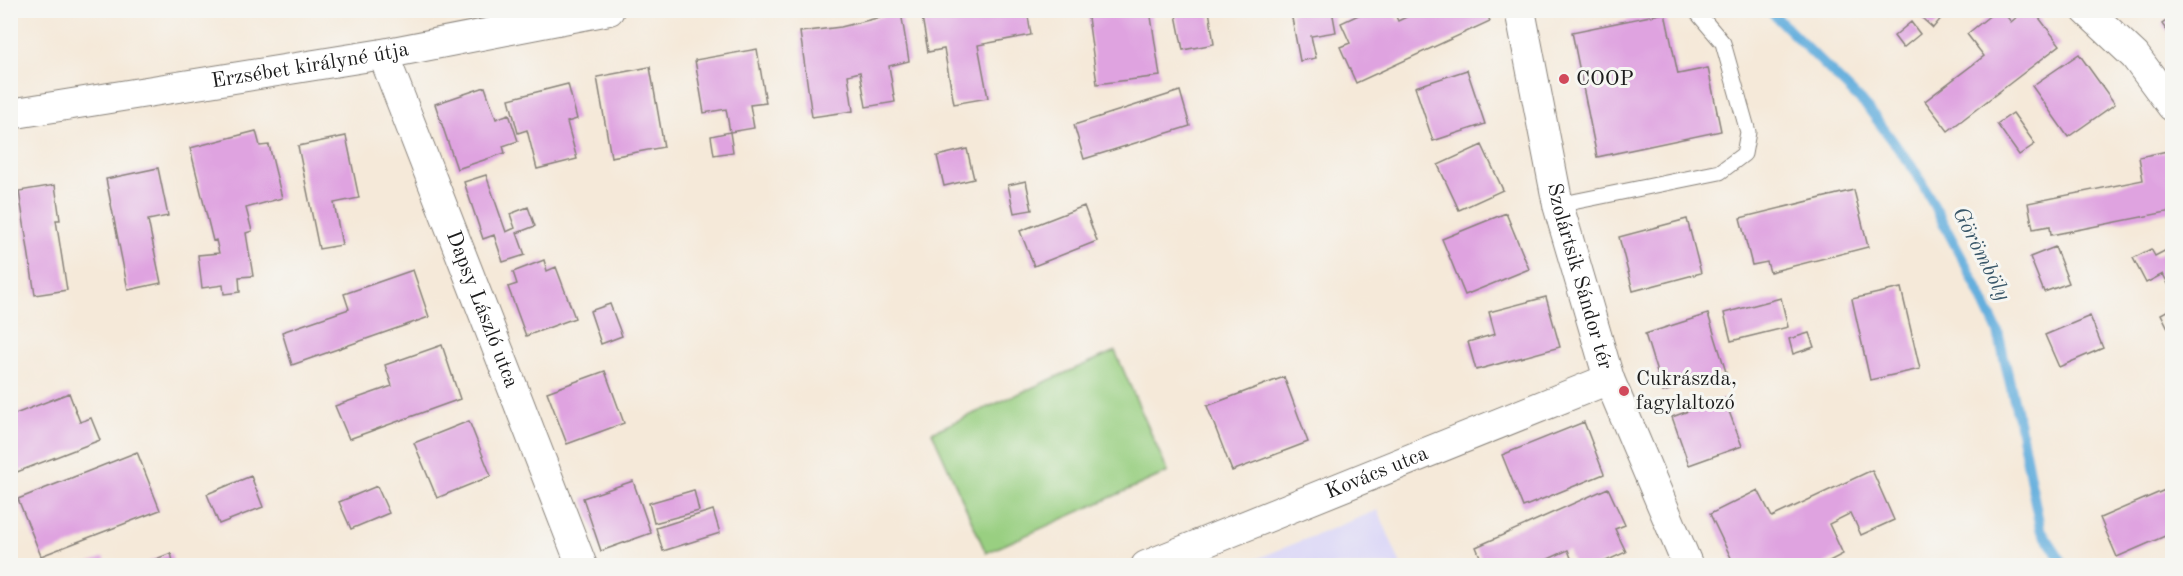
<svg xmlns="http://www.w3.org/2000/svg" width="2183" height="576" font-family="'Old Standard TT',serif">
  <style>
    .built { fill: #dad6f7 }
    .green { fill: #99cf81; stroke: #5a764e; stroke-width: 1.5 }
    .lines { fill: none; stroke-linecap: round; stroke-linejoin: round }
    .stream { stroke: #65afdd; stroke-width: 10 }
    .building { fill: #dfa3e0 }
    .service-casing { stroke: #88827a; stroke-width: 17 }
    .minor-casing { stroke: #88827a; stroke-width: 32 }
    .service { stroke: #fff; stroke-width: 15 }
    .minor { stroke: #fff; stroke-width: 30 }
    .poi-dot { fill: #d1495b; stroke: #f6f6f2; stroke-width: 2 }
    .labels { text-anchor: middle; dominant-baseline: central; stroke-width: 6; stroke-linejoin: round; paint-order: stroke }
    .street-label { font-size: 21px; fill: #1c1c1c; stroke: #f6f6f2 }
    .poi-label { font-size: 21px; fill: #1c1c1c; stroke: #f6f6f2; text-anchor: start }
    .water-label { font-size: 22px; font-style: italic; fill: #395769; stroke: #f6f6f2 }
  </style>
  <rect width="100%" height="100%" fill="#f6f6f2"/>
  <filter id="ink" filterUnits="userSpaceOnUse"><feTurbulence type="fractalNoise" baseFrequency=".0167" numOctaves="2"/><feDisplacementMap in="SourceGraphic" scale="12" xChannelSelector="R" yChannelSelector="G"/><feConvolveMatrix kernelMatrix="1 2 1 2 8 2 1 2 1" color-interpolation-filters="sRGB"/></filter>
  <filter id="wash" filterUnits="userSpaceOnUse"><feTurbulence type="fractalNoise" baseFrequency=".008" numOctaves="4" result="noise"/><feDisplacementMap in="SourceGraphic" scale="24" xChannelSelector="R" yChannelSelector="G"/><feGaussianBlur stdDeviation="1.35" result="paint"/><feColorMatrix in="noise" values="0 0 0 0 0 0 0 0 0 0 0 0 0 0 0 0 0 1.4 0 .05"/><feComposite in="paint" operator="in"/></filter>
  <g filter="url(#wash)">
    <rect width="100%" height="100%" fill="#f5e9d9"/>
    <path class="built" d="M1378 510 1401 565H1241Z"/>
    <path class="green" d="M1115 351 1168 472 986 553 932 432Z"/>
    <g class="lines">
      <path class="stream" d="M1769 10 1868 108 1916 172 1970 273 1998 332 2020 426 2040 528 2065 566"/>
    </g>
    <g id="blocks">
      <path class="building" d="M1027 10 1031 35 978 45 988 98 954 104 944 49 928 52 921 11Z
        M1087 10H1150L1160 76 1097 84Z
        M1175 10H1209L1214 44 1183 50Z
        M1303 10H1332L1336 32 1311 36 1316 58 1300 61 1291 13Z
        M1369 10H1393L1398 21 1421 10H1485L1490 21 1356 83 1340 47 1350 43 1341 23Z
        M1913 10H1948L1933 28Z
        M1997 10H2002L2011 22 2025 10H2033L2060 45 1948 131 1925 101 1984 56 1967 34Z
        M901 12 909 61 889 66 895 102 866 107 860 72 848 75 853 111 812 117 800 32 841 27Z
        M1665 13 1678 74 1708 68 1721 131 1597 157 1572 32Z
        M2172 17V38L2162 24Z
        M1911 22 1920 34 1903 48 1894 36Z
        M757 49 766 103 750 105 754 128 730 132 733 152 714 155 711 136 730 132 726 109 704 113 695 60Z
        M2079 54 2115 104 2068 137 2032 86Z
        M650 67 664 147 611 157 597 77Z
        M1467 70 1485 124 1433 141 1415 87Z
        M568 84 577 119 567 122 577 159 537 169 527 130 518 133 509 99Z
        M485 87 496 119 509 114 518 141 503 146 505 153 457 169 435 104Z
        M1180 91 1190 126 1084 159 1074 125Z
        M2013 113 2035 144 2019 155 1997 124Z
        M256 131 260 146 269 145 282 198 246 208 252 231 246 233 253 276 239 277 240 292 224 294 223 285 202 288 198 255 219 253 216 240 213 241 190 148Z
        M346 136 359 198 334 203 342 245 319 249 298 146Z
        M1482 145 1503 190 1459 210 1438 165Z
        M967 149 974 179 944 186 937 156Z
        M2172 150V211L2051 235 2050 226 2033 229 2028 203 2143 180 2139 157Z
        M158 168 168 216 148 220 161 283 128 290 106 179Z
        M486 175 506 232 515 228 510 214 528 207 535 226 517 233 525 255 503 262 494 235 483 239 464 182Z
        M1026 181 1032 210 1014 213 1008 185Z
        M55 185 60 220H56L67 290 35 295 19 191Z
        M1854 190 1868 247 1770 272 1767 262 1752 265 1740 218Z
        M1084 206 1097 241 1034 266 1020 231Z
        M1506 213 1529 269 1465 295 1442 239Z
        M1687 219 1701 273 1633 291 1619 237Z
        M2055 247 2069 283 2044 292 2030 257Z
        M2172 247V292L2163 274 2146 283 2133 258 2151 249 2155 256Z
        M544 260 547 271 556 267 575 318 526 336 508 287 517 284 513 272Z
        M413 270 429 317 292 365 282 332 349 309 344 294Z
        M1901 288 1920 369 1870 380 1852 299Z
        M1546 297 1560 347 1476 370 1468 342 1495 334 1489 312Z
        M1781 298 1788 327 1731 341 1724 313Z
        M610 304 622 336 601 344 590 311Z
        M2172 308V336L2161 314Z
        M1708 314 1726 372 1663 392 1645 334Z
        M2090 316 2103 348 2059 367 2045 335Z
        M1809 333 1814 347 1793 354 1789 339Z
        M442 345 460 399 349 439 335 406 392 386 385 365Z
        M605 371 624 423 567 444 547 392Z
        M1284 377 1308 442 1232 471 1207 406Z
        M69 393 80 422 91 418 100 440 12 474 10 416Z
        M1724 398 1742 446 1689 465 1672 417Z
        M469 421 491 476 437 498 414 443Z
        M1584 422 1604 474 1523 507 1502 455Z
        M137 452 160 510 41 556 18 499Z
        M1872 470 1894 520 1861 535 1851 513 1829 524 1843 554 1820 566H1735L1710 514 1758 490 1772 517Z
        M251 476 263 507 219 524 207 494Z
        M633 481 651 533 601 551 583 498Z
        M377 486 389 513 351 529 339 502Z
        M2172 487V533L2117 557 2100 518Z
        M1608 488 1625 525 1615 529 1626 552 1595 566H1574L1568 550 1533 566H1484L1476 547Z
        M694 490 699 511 654 523 649 503Z
        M713 510 720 533 663 551 656 528Z
        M171 553 174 566H141V565Z
        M104 557 108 566H83V565Z"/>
    </g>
  </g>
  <g filter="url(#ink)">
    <use href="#blocks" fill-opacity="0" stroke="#88827a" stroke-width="1.5"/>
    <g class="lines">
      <g class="service-casing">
        <path id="service" d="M1558 205 1720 172 1744 154 1748 132 1723 43 1695 10"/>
      </g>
      <g class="minor-casing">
        <g id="minor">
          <path id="s1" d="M1520 10 1558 205 1609 379 1688 566"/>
          <path d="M2086 10 2135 56 2172 106"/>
          <path id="s2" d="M383 54 582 566"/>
          <path id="s3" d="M10 114 383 54 609 10"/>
          <path id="s4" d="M1146 566 1609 379"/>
        </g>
      </g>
      <use href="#service" class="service"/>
      <use href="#minor" class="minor"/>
    </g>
  </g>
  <g class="poi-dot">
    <circle cx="1564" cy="79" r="6"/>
    <circle cx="1624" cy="391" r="6"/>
  </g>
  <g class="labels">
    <g class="street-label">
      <text stroke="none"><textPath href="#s3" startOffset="304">Erzsébet királyné útja</textPath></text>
      <text stroke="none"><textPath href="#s1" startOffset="273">Szolártsik Sándor tér</textPath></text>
      <text stroke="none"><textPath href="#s2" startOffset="274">Dapsy László utca</textPath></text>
      <text stroke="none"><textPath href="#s4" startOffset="249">Kovács utca</textPath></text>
    </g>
    <g class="poi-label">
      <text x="1576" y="79">COOP</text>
      <text x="1636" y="379">Cukrászda,<tspan x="1636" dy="24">fagylaltozó</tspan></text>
    </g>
    <g class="water-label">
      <text transform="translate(1981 254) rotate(63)">Görömböly</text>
    </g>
  </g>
  <rect width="2183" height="576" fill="none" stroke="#f6f6f2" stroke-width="36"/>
</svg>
